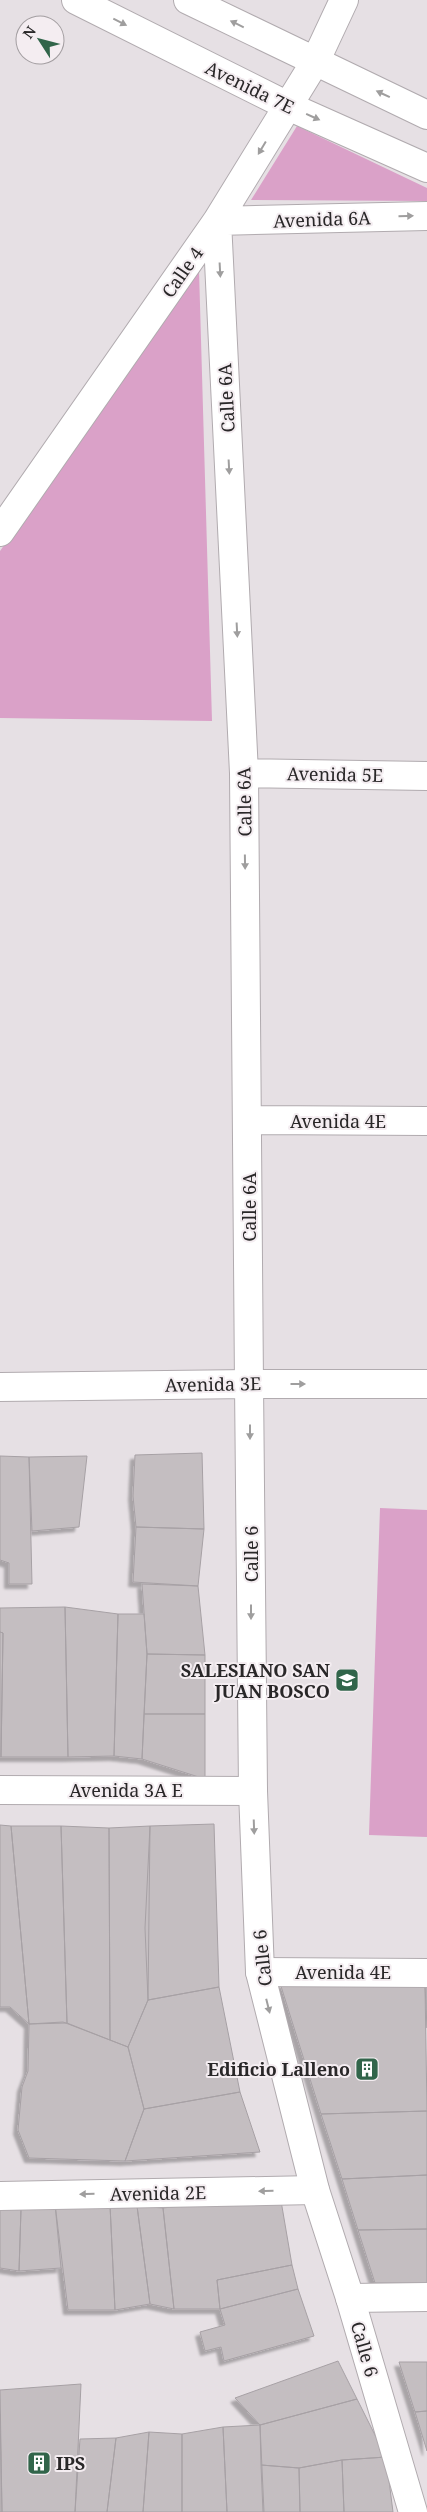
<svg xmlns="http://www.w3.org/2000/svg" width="427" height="2512" font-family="'Noto Serif',serif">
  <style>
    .park { fill: #daa1c8 }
    .building { fill: #c4bec1; stroke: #a7a1a5; filter: url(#shadow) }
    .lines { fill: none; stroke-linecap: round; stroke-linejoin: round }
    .minor-casing { stroke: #b1abaf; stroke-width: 30 }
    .tertiary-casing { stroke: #b1abaf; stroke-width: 30 }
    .minor { stroke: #fff; stroke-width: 28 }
    .tertiary { stroke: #fff; stroke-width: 28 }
    .oneway { fill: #9f9e9e }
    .labels { text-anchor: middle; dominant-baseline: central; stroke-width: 4; stroke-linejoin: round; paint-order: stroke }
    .street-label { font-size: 18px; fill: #292728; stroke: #f4edf1 }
    .poi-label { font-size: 18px; font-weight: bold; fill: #292728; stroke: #f4edf1; text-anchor: end }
  </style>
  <defs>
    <filter id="shadow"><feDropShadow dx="-4.5" dy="4.5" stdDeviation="1" flood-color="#0004"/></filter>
  </defs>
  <rect width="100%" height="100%" fill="#e6e0e4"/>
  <path class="park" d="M297 126 427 188V201L251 200Z
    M199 270 212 721 0 718V551Z
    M380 1508 427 1510V1837L369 1835Z"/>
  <path class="building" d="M202 1453 204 1529 136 1527 133 1496 135 1455Z
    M0 1456 29 1457 32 1584H9V1563L0 1560Z
    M87 1456 79 1527 32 1531 29 1457Z
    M136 1527 204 1529 198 1586 133 1582Z
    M142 1584 198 1586 205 1655 147 1654Z
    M65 1607 68 1757H1L3 1633 0 1632V1608Z
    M65 1607 118 1614 114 1756 68 1757Z
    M118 1614H144L147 1654 142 1759 114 1756Z
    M0 1632 3 1633 1 1757H0Z
    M147 1654 205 1655V1714H144Z
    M144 1714H205V1779L142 1759Z
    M214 1824 219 1987 148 2000 145 1928 150 1826Z
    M0 1825 11 1826 29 2024 10 2007H0Z
    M11 1826H61L67 2023 29 2024Z
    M61 1826 109 1828 110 2040 67 2023Z
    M150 1826 148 2000 128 2047 110 2040 109 1828Z
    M280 1983 425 1985 427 2111 321 2114Z
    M425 1985H427V2028Z
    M219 1987 240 2092 144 2109 128 2047 148 2000Z
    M63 2022 128 2047 144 2109 125 2161 29 2158 18 2130 22 2087 28 2071 29 2024Z
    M240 2092 260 2152 125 2161 144 2109Z
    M427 2111V2175L342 2179 321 2114Z
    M427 2175V2229L358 2230 342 2179Z
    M280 2195 292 2265 217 2280 220 2309H174L163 2208Z
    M55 2204 61 2268 19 2271 21 2209Z
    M55 2204 110 2205 115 2310H68Z
    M110 2205 137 2206 150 2304 115 2310Z
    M137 2206 163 2208 174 2309 150 2304Z
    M0 2207 21 2209 19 2271 0 2268Z
    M427 2229V2283H375L358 2230Z
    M292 2265 298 2289 220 2309 217 2280Z
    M298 2289 314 2336 224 2361 221 2347 205 2351 200 2332 225 2325 220 2309Z
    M338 2361 357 2399 260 2425 235 2398Z
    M399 2362H427V2411L415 2412Z
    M81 2384 75 2512H2L0 2390Z
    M357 2399 386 2457 342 2460 299 2468 261 2465 260 2425Z
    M427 2411V2451L415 2412Z
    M0 2414 2 2512H0Z
    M260 2425 264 2512H227L223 2427Z
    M223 2427 227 2512H182V2434Z
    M149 2432 182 2434V2512H143Z
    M149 2432 143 2512H107L116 2438Z
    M116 2438 107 2512H75L80 2439Z
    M386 2457 393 2512H344L342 2460Z
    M342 2460 344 2512H300L299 2468Z
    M261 2465 299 2468 300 2512H263Z"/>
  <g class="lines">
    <g class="minor-casing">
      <path id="minor" d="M76 0 288 106 427 168
        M188 0 427 115
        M217 221 244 773 249 1384H427
        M217 221 427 216
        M0 532 217 221 315 62 344 0
        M244 773 427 776
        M249 1120 427 1121
        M0 1790 253 1791
        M260 1972 427 1973
        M0 2196 315 2190
        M350 2298 427 2297"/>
    </g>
    <g class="tertiary-casing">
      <path id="tertiary" d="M0 1387 249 1384 253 1791 260 1972 315 2190 350 2298 413 2512"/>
    </g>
    <use href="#minor" class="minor"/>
    <use href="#tertiary" class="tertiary"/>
  </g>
  <defs><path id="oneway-solid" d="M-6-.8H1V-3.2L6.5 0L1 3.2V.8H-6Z" transform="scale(1.25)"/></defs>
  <g class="oneway">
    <use href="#oneway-solid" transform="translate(120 22) rotate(27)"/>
    <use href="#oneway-solid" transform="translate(237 24) rotate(-154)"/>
    <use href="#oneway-solid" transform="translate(383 94) rotate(-155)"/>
    <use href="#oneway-solid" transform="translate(313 117) rotate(24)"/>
    <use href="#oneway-solid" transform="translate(262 148) rotate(121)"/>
    <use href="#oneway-solid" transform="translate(406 216) rotate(-2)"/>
    <use href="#oneway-solid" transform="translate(220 270) rotate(87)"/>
    <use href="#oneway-solid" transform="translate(229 467) rotate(87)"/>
    <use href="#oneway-solid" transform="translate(237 630) rotate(87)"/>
    <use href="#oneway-solid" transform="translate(245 862) rotate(89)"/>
    <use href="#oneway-solid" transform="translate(298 1384)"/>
    <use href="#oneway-solid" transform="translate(250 1432) rotate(90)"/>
    <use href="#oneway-solid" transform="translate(251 1612) rotate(90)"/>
    <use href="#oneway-solid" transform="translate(254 1827) rotate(88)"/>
    <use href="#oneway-solid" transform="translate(268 2006) rotate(76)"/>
    <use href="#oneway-solid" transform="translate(266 2191) rotate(179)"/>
    <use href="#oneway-solid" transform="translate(87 2194) rotate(179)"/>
  </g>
  <defs>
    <g id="university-square" transform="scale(1.25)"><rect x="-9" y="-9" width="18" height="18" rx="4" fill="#31654a" stroke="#f4edf1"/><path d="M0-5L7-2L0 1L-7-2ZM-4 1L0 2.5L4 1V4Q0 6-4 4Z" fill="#fff"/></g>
    <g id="building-square" transform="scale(1.25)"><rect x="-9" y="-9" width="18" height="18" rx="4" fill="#31654a" stroke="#f4edf1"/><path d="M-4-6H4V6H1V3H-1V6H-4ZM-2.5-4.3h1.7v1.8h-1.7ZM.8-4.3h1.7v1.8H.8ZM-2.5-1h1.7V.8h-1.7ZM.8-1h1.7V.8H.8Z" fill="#fff"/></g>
  </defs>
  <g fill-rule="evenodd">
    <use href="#university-square" x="347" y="1680"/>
    <use href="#building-square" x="367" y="2069"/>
    <use href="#building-square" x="39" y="2463"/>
  </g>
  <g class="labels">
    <g class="street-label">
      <text transform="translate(250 87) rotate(26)">Avenida 7E</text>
      <text transform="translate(322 219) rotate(-2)">Avenida 6A</text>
      <text transform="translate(182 272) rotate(-55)">Calle 4</text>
      <text transform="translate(226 398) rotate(-93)">Calle 6A</text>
      <text transform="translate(335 774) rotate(1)">Avenida 5E</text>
      <text transform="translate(244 802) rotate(-91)">Calle 6A</text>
      <text x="338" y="1121">Avenida 4E</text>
      <text transform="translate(249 1207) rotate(-90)">Calle 6A</text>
      <text transform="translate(213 1384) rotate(-1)">Avenida 3E</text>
      <text transform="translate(251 1554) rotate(-90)">Calle 6</text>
      <text x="126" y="1790">Avenida 3A E</text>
      <text transform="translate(262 1958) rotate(-96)">Calle 6</text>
      <text x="343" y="1972">Avenida 4E</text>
      <text transform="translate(158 2193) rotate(-1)">Avenida 2E</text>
      <text transform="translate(365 2349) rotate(74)">Calle 6</text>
    </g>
    <g class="poi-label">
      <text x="330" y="1670">SALESIANO SAN<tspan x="330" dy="21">JUAN BOSCO</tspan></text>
      <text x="350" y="2069">Edificio Lalleno</text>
      <text x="56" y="2463" text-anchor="start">IPS</text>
    </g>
  </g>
  <g transform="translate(40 40) rotate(306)"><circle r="24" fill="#f4edf1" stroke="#a39ea1"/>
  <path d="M0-4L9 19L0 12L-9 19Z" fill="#31654a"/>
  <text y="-8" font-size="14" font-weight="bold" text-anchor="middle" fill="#292728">N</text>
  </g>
</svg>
